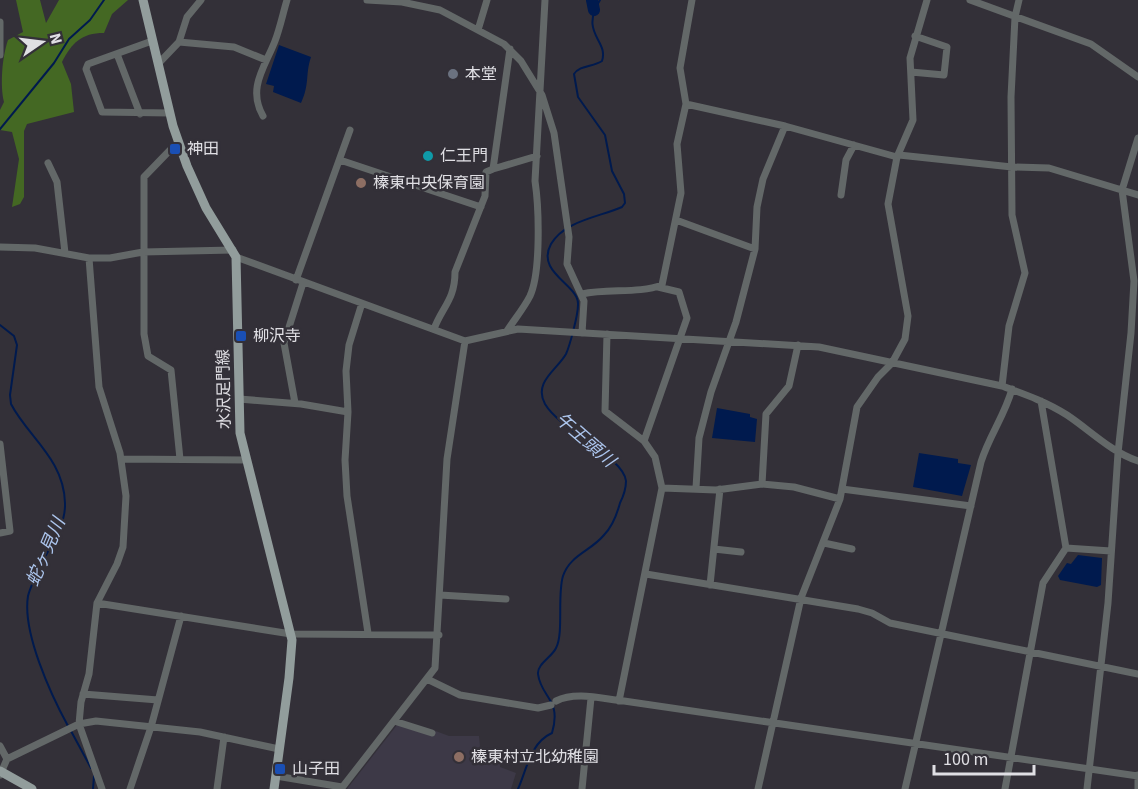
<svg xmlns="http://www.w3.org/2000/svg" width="1138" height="789" font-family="'Source Sans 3','Noto Sans JP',sans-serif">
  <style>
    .built { fill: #3d3947 }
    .green { fill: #446823 }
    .water { fill: #001a4e }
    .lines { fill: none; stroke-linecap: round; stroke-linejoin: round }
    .stream { stroke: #001a4e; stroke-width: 2 }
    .river { stroke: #001a4e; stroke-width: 12 }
    .minor { stroke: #636868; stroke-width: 7 }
    .major { stroke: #929d9c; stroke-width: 9 }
    .worship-dot { fill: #6b7280; stroke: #333038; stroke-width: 2 }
    .transit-dot { fill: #1a4fb4; stroke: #333038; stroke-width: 2 }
    .culture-dot { fill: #0f9aa8; stroke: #333038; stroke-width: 2 }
    .education-dot { fill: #8d6e63; stroke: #333038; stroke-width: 2 }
    .labels { text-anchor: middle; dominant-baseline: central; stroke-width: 5; stroke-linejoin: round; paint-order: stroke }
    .poi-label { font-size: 16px; fill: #e0dfe4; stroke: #333038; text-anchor: start }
    .street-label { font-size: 16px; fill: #e0dfe4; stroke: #333038 }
    .water-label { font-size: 18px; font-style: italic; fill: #acc5ed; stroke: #333038 }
  </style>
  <rect width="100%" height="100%" fill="#333038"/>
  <path class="built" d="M397 725 433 730 449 736H479L481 756 500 757V767L516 773 511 789H347Z"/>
  <path class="green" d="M16 0H40L46 23 59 0H128L112 14 104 33C81 33 72 43 62 62L71 84 74 112 27 124 24 131V197L20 204 12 207 19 159 12 132 0 130V110L4 102C0 86 2 57 8 40L23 32Z"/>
  <path class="water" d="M279 45 311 57C305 75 310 84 301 103L273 92 274 86 266 84Z
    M717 408 750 414V417L757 419 755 442 712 438Z
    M919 453 958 459V463L971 465 962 496 913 487Z
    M1078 555 1102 558 1101 585 1097 587 1060 580 1058 576 1067 563 1071 564Z"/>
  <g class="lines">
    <path class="stream" d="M0 129 54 63 69 39 90 20 104 0
      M0 325 14 336 17 345 10 395 11 404C28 437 64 459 65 503 66 527 48 549 38 570 35 578 30 588 28 596 22 632 51 695 68 726
      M71 731 91 768
      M93 789 94 776
      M518 789C527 769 530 743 552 733 562 699 541 698 538 674 537 664 552 657 556 648 564 633 557 595 563 576 570 555 591 551 604 535 612 527 617 514 620 503 623 497 626 488 626 481 624 457 561 431 545 404 533 382 557 370 566 354 570 345 578 315 578 305 580 285 535 273 551 244 564 221 599 217 622 207L625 203 624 194 612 171 605 135 578 97 574 74C580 65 593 67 602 61 609 40 579 34 600 0"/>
    <path class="river" d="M592 0 594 10"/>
    <path class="minor" d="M367 0 402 2 440 10 504 44 521 61 542 95 554 133 569 237 567 264 584 301 582 333
      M970 0 1091 44 1138 77
      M0 22V55
      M478 30 487 0
      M152 41 88 64 86 69 102 112 170 113
      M179 42 234 47 266 60
      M117 54 140 114
      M158 64 179 42 187 17 201 0
      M911 72 944 75 947 47 915 36
      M686 104 785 126 897 157
      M263 116C247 88 265 67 275 41 280 28 283 13 287 0
      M173 147 144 177V334L148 356 171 370 180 459
      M899 155 1012 167 1049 168 1138 195
      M340 160 481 207
      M48 163 57 182 65 253
      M493 169 537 156
      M841 195 846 160 854 145
      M676 220 755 249
      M0 247 35 248 89 258H110L143 252 233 250
      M236 257 465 341 518 329 819 347 1002 386C1024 394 1047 402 1067 415 1091 431 1111 452 1138 461
      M89 258 99 387 120 453 126 496 123 547 117 564 97 603 89 674 81 702 79 724 102 789
      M296 280 350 130
      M582 294C608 288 638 294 662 285L681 193 677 144 686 104 680 68 692 0
      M362 303 349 345 346 371 348 412 345 460 347 496 368 633
      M434 329C442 307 455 300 455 272L485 196 486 172 493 169 510 49
      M507 331C514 320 524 308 530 296 541 272 539 208 535 181L545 0
      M607 334 605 411 644 441 655 457 662 488 619 701
      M1002 386 1009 326 1025 273 1012 215 1011 97 1015 17 1019 0
      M239 399 301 404 348 412
      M1041 401 1066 548
      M295 403 284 343 303 283
      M644 441 687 318 679 292 658 287
      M0 444 10 531 0 533
      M121 459 245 460
      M762 484 766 414 789 386 798 345
      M662 488 716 490 762 484 794 487 840 499
      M696 488 699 438 711 392 736 322 755 249 757 207 763 179 785 126
      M842 489 971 506
      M824 543 852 549
      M714 549 741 552
      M646 574 858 609 872 613 890 623 1138 674
      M710 585 720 489
      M440 595 506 599
      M97 603 291 634 439 635
      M427 679 460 695 538 708 551 705
      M83 694 158 700
      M556 701C576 691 603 699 624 701L1138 776
      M394 721 432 733
      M0 746 7 759
      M0 775 7 759 79 724 96 721 200 732 279 749
      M276 776 342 787
      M130 789 151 727 181 616
      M217 789 224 737
      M341 789 435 668 447 459 465 341
      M582 789 591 698
      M758 789 801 598 840 499 857 407 878 377 892 363 905 339 908 316 888 204 897 157 913 120 910 58 927 0
      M905 789 981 462C989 436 1005 415 1012 389
      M1005 789 1043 583 1066 548 1111 551
      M1087 789 1108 603 1118 453 1131 333 1134 281 1122 190 1138 138
      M1138 789V775"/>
    <path class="major" d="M143 0 173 126 187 166 206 208 236 257 240 433 292 640 289 678 274 789
      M0 771 32 789"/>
  </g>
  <circle class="worship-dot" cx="453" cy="74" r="6"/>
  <g class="transit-dot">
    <rect x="169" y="143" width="12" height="12" rx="3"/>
    <rect x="235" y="330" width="12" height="12" rx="3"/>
    <rect x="274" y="763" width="12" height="12" rx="3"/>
  </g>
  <circle class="culture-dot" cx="428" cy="156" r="6"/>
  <g class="education-dot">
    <circle cx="361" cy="183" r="6"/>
    <circle cx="459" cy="757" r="6"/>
  </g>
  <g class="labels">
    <g class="poi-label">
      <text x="465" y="74">本堂</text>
      <text x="187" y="149">神田</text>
      <text x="440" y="156">仁王門</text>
      <text x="373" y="183">榛東中央保育園</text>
      <text x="253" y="336">柳沢寺</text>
      <text x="471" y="757">榛東村立北幼稚園</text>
      <text x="292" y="769">山子田</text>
    </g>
    <g class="street-label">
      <text transform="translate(224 389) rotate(-91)">水沢足門線</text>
    </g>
    <g class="water-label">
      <text transform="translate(585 440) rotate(41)">午王頭川</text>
      <text transform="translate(46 552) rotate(-67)">蛇ヶ見川</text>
    </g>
  </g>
  <g transform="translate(42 42) rotate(76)" stroke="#333038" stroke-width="4.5" paint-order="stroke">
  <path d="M0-4.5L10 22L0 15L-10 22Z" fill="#e0dfe4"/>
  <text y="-9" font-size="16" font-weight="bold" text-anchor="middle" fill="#e0dfe4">N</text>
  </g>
  <path d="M934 765v9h100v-9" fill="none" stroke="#e0dfe4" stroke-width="3"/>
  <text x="943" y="765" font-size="18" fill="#e0dfe4" stroke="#333038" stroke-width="4.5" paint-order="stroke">100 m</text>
</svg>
